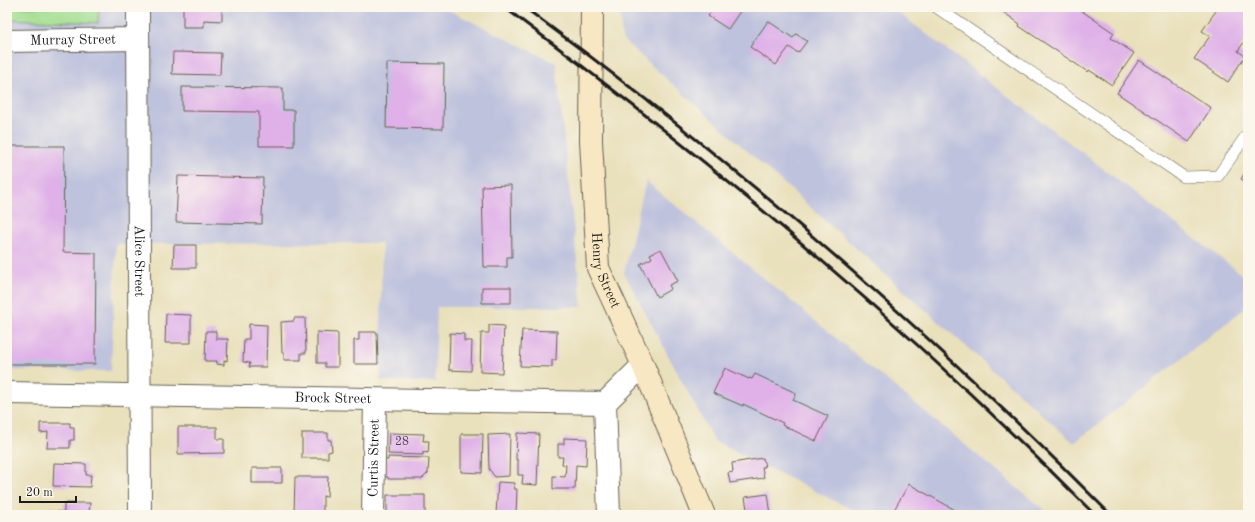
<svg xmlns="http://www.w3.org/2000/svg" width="1255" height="522" font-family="'Old Standard TT',serif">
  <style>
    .industrial { fill: #bfc2dd }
    .green { fill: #a1dd90; stroke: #5e7c56 }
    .building { fill: #dfb1e8 }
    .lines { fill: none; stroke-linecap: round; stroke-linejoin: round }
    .service-casing { stroke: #646154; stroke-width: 12 }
    .minor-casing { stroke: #646154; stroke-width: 24 }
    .secondary-casing { stroke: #646154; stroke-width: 24 }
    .service { stroke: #fff; stroke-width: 11 }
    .minor { stroke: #fff; stroke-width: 22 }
    .secondary { stroke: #f8e7c3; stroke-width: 22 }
    .rail { stroke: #1c1c1c; stroke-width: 3 }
    .labels { text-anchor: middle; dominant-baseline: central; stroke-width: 3; stroke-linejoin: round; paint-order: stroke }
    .number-label { font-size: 12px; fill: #4d414f }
    .street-label { font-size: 14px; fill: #1c1c1c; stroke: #fbf7ec }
  </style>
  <rect width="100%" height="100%" fill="#fbf7ec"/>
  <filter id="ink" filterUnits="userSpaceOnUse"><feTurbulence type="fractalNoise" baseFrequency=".025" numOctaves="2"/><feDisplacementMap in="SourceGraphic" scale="8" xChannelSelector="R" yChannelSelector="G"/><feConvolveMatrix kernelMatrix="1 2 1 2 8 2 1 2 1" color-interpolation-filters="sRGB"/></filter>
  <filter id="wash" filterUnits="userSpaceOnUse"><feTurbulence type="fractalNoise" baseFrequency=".012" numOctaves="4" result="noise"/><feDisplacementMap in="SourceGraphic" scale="16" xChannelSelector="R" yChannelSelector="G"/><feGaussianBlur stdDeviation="0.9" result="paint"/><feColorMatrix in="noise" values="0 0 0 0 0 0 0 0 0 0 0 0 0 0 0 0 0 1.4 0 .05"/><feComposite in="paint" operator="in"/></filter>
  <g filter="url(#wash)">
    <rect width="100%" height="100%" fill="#e9e0bc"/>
    <path class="industrial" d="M99 7H442L556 63 582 307H437L435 382 380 381 382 243 116 244 111 371 7 370V19L98 23Z
      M620 7H891L1248 279V306L1074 443 622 39Z
      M646 181 1050 515H863L714 441 624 273Z"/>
    <path class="green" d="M7 7H99L98 23 7 19Z"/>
    <g id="blocks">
      <path class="building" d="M183 7H222V21L204 20V27H183Z
        M714 7H743L728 29 708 16Z
        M996 7H1076L1114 33 1111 38 1134 53 1112 85 1089 70 1088 72 1019 26 1020 24Z
        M1216 7H1248V19L1245 23 1248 25V36L1238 51 1245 56 1228 82 1194 59 1210 36 1202 31 1218 8Z
        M768 21 793 38 796 34 807 41 798 53 789 47 776 65 750 47Z
        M173 52 221 53 220 75 172 74Z
        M1139 60 1211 108 1189 142 1117 93Z
        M387 63 444 64 443 129 386 128Z
        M182 87 283 88V110H294V146H259V112L182 111Z
        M7 146H64L63 252 96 253 95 364H7Z
        M1248 167V183L1241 179Z
        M178 176 263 178 262 224 176 222Z
        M511 185 512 257H507V267H484L482 186Z
        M174 245H196V268H173Z
        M661 249 678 281 669 285 671 289 657 297 640 264 652 258 650 254Z
        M482 287H511V303H482Z
        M166 314 191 315V343H165Z
        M294 318H305L306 353H301V360H284V353H282L281 322 294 321Z
        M249 324 267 325 266 367H249L250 363 243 362 244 339H249Z
        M489 325 504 326 502 373 480 372 481 333H489Z
        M522 330 557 331 556 360H552V367L520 366Z
        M206 331H216V339H228L227 361 224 360V365L217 364V361H205Z
        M317 332 338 333V367H325V363H317Z
        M359 332H377L378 364H354V340H359Z
        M450 333 464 334V341H472L471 371 449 370Z
        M725 368 749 379V378L752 379 755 374 796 393 793 400 828 416 816 441 782 425 783 423 743 404V406L713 393Z
        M40 423H70V427H74V440H70V448H47L48 432 40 433Z
        M178 427H217V439H224V453L178 454Z
        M302 433H328V440H331L332 451 328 452V458H302Z
        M389 433 424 434 423 441H429L428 453 423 452V455L388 454Z
        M517 433 539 434 537 485 522 484 523 475H518V460H516Z
        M461 434H483L482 473 461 472Z
        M510 434 509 476 495 477 489 469 488 435Z
        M564 438 587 439 586 466 576 465 575 489H553V476L565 477 566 465 562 464 563 457H558V444H564Z
        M388 457 429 458 428 473 422 479H388V477L383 476V460H388Z
        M763 458 765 467H762L764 478 730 483 728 473 733 472 732 463Z
        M54 463 86 464V475H91L90 487 53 486Z
        M252 468H282V483H252Z
        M295 477H328L327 497 323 496V515H294Z
        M498 482 515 483 514 489H517L516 515 496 514Z
        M909 484 964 515H891Z
        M768 494 771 515H748L745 497Z
        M387 495H425V515H387Z
        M64 503H90L89 514 48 515V511L64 512Z"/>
    </g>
  </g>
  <g filter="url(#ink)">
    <use href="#blocks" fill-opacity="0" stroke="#646154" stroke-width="1"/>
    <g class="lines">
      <g class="service-casing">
        <path id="service" d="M936 7 1184 177 1218 176 1248 133"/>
      </g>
      <g class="minor-casing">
        <g id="minor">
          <path id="s1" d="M138 7 140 515"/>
          <path id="s2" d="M7 41 138 39"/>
          <path id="s3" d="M7 393 605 403 643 365"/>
          <path d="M605 403 609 515"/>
          <path id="s4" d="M373 515 375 400"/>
        </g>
      </g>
      <g class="secondary-casing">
        <g id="secondary">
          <path id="s5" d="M592 7 591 141 598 268 643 365 704 515"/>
        </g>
      </g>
      <use href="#service" class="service"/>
      <use href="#minor" class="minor"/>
      <use href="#secondary" class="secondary"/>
      <path class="rail" d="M504 7C713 162 912 330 1095 515
        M524 7C733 160 929 331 1111 515"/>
    </g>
  </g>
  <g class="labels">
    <g class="number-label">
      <text x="402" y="442">28</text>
    </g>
    <g class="street-label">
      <text stroke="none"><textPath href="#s2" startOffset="66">Murray Street</textPath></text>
      <text stroke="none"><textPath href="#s1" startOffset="254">Alice Street</textPath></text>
      <text stroke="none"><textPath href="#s5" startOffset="265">Henry Street</textPath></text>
      <text stroke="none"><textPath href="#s3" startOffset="326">Brock Street</textPath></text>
      <text stroke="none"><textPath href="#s4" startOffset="57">Curtis Street</textPath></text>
    </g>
  </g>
  <rect width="1255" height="522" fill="none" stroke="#fbf7ec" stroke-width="24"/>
  <path d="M20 496v6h56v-6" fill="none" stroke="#1c1c1c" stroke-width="2"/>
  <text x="26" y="496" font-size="12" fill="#1c1c1c" stroke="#fbf7ec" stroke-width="3" paint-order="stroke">20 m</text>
</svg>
